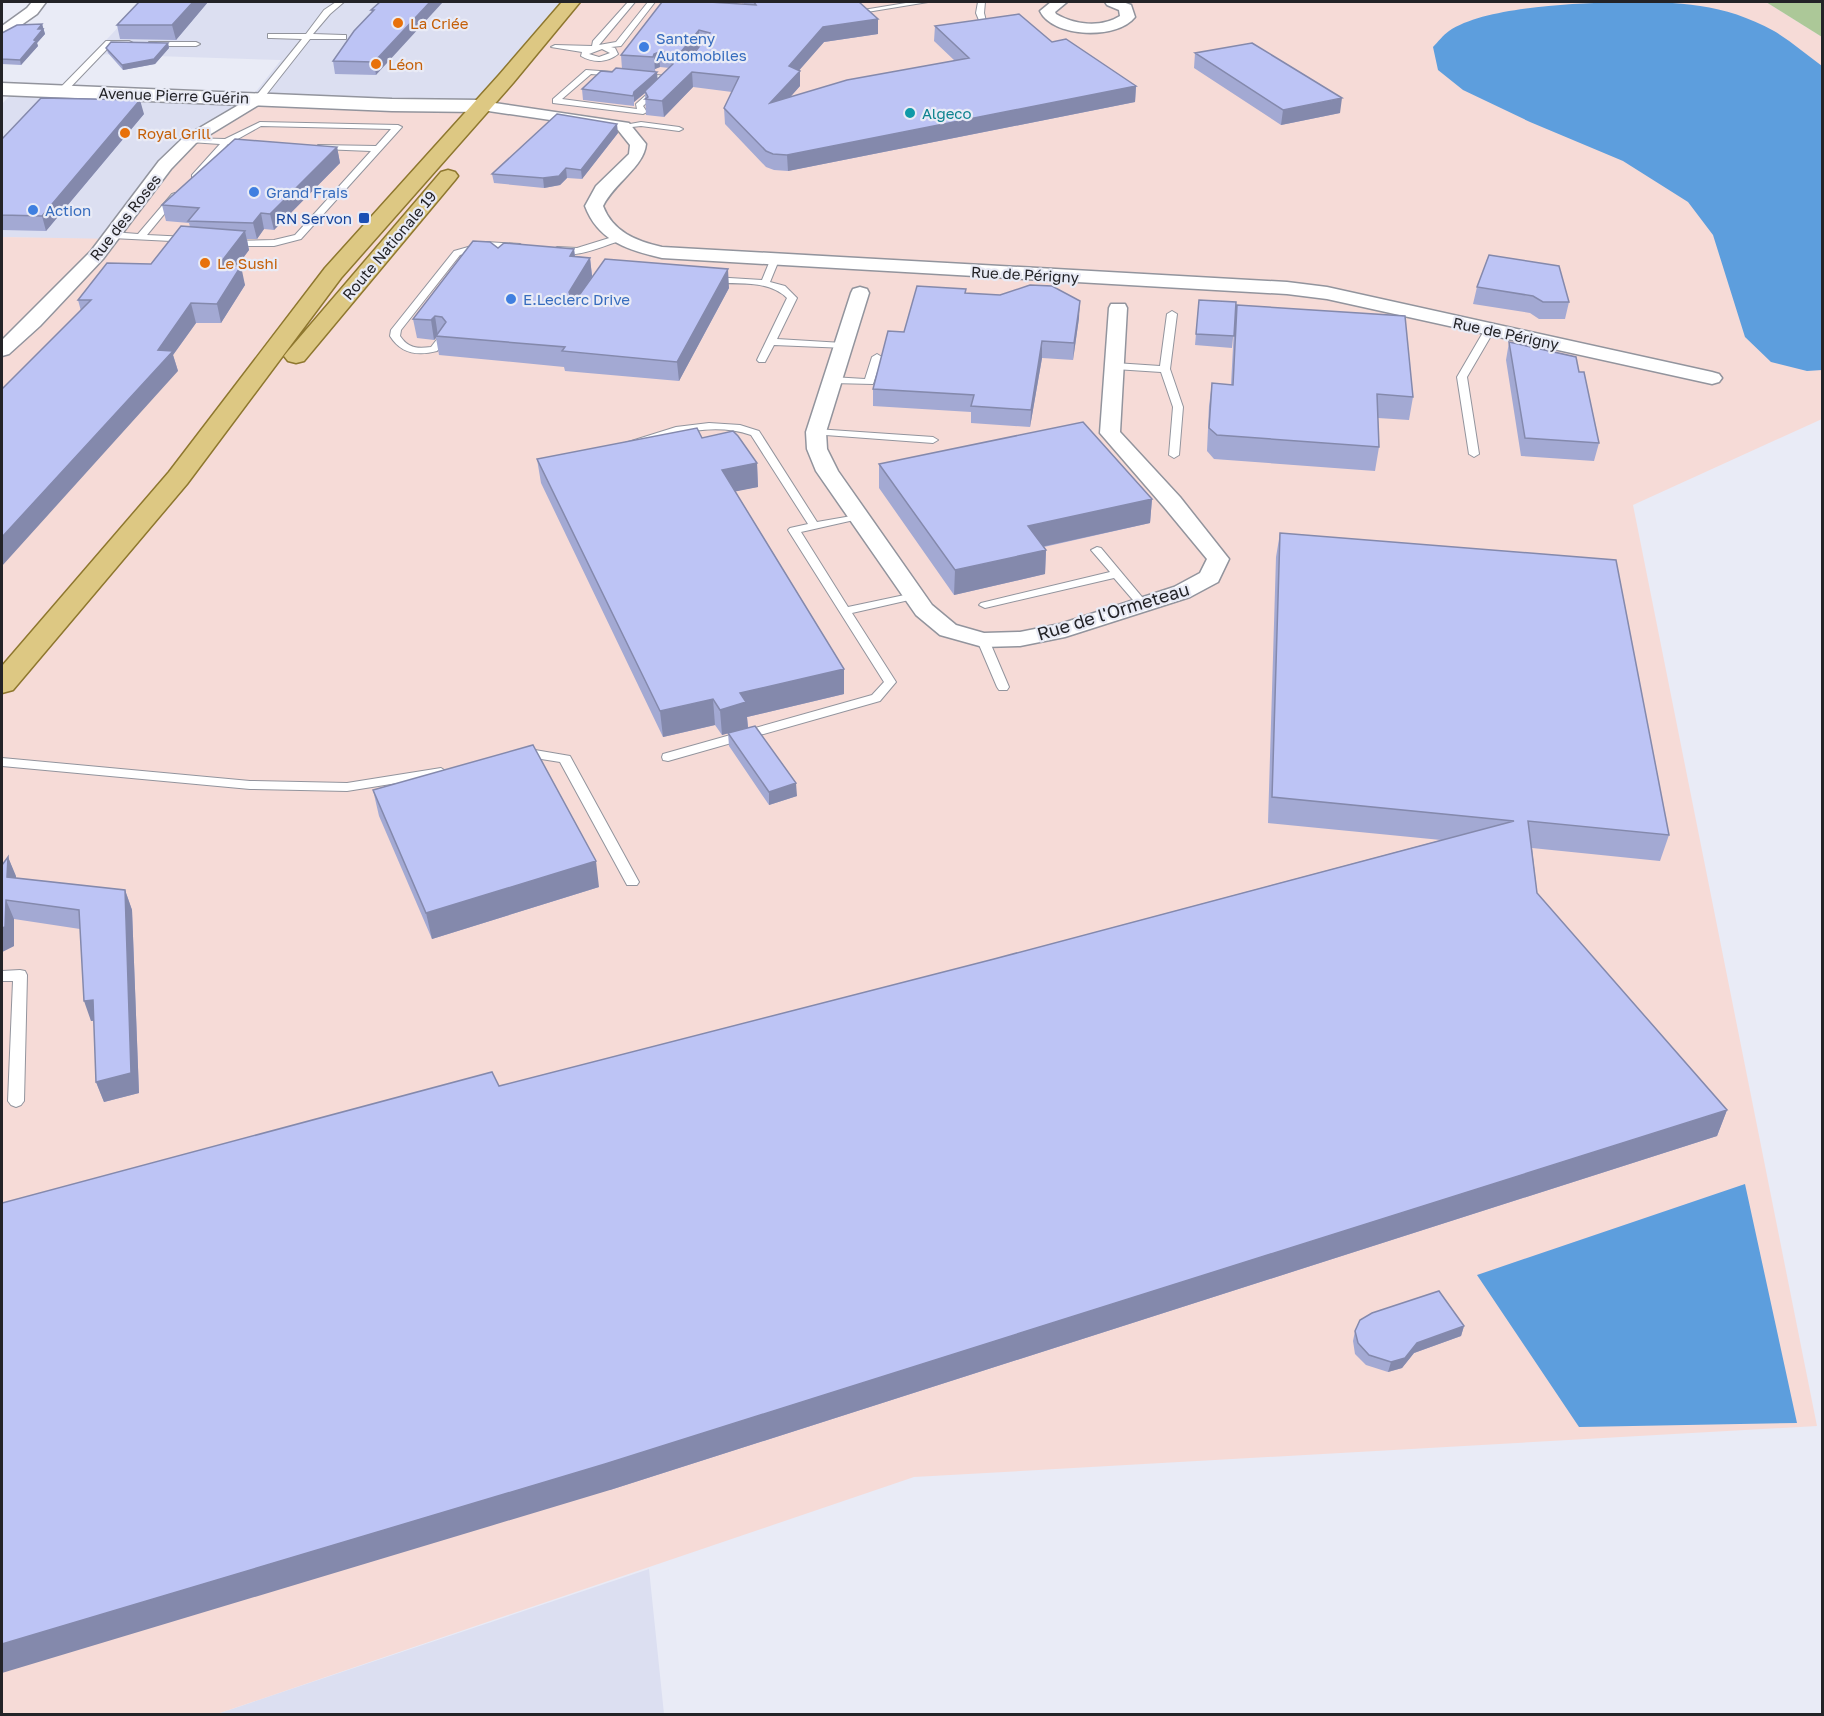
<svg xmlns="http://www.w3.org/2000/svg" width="1824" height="1716" font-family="'Golos Text',sans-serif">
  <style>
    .built { fill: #dcdff1 }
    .industrial { fill: #f6dbd7 }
    .green { fill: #acc898 }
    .water { fill: #5d9edd }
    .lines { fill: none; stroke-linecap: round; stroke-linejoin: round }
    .service-casing { stroke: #92949d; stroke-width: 2 }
    .minor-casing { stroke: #92949d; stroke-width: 3 }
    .tertiary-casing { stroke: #92949d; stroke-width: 3 }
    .primary-casing { stroke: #8e772e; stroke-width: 3 }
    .service { fill: #fff; fill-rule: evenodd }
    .minor { fill: #fff; fill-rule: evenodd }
    .tertiary { fill: #fff; fill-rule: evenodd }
    .primary { fill: #ddc883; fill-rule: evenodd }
    .wall { fill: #a3a9d3; fill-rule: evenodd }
    .shaded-wall { fill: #8489ac }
    .building { fill: #bdc4f5; stroke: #8489ac; stroke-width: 1.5 }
    .food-dot { fill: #e8710a; stroke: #e9ebf6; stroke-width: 2 }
    .shop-dot { fill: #3f7fe0; stroke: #e9ebf6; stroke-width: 2 }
    .culture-dot { fill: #0f9aa8; stroke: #e9ebf6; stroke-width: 2 }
    .transit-dot { fill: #1a4fb4; stroke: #e9ebf6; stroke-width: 2 }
    .labels { text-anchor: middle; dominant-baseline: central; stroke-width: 4.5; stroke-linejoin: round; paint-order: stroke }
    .far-food-label { font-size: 15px; fill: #c56008; stroke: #e9ebf6; text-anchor: start }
    .far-shop-label { font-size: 15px; fill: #366cbe; stroke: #e9ebf6; text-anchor: start }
    .far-street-label { font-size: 15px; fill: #232327; stroke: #e9ebf6 }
    .far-culture-label { font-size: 15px; fill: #0d838f; stroke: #e9ebf6; text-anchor: start }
    .far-transit-label { font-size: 15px; fill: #164399; stroke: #e9ebf6; text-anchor: end }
    .street-label { font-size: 18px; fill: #232327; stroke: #e9ebf6 }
  </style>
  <rect width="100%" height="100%" fill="#e9ebf6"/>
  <path class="built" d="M142 2H567L463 113 412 112 164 175 119 240 2 237V104L19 86 254 94 281 60 93 54Z
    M649 1569 664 1714H217Z"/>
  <path class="industrial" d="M567 2H1766L1822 37V419L1633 505 1817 1426 914 1477 217 1714H2V237L119 239 164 175 201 136 260 103 463 113Z"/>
  <path class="green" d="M1766 2H1822V37Z"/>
  <path class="water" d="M1613 2C1672 2 1720 1 1774 31 1791 41 1807 55 1822 66V370L1807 371 1771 362 1745 337 1713 235 1688 202 1623 161 1530 122 1463 90 1438 70 1433 47C1438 42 1443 35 1449 31 1484 7 1570 4 1613 2Z
    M1745 1184 1797 1423 1579 1427 1477 1275Z"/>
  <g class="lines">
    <g class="service-casing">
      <path id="service" d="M336 2H344L330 14 313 34 343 35H346V39H310L262 100H256V96L302 39 271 38H268V34H306L324 10Z
        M628 2H635L599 45 616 42 648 2H655L621 46 611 47 615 48 618 54C607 63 593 63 581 56L582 52 551 47 555 45 592 46 593 41ZM602 49 610 53 599 57 589 54Z
        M912 2H928L867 12 863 10Z
        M978 2H985L984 13 987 25H981L976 13Z
        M106 41H129L133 43 129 45H111L65 93H59V89Z
        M152 42H196L200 44 196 46H149V42Z
        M586 70 669 76 673 78 643 106 647 112 643 114 553 103V99ZM591 74 663 80 636 104 637 109 562 99Z
        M260 122 398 125 402 127 301 239 274 246H231L227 243 228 241 274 240 295 235 371 151 321 149H318V145L376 146 391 129 261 126 236 140V144H228L198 179H192V175L220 144 190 142H187V138L225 139Z
        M641 122 679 127 683 129 679 131 641 126 623 128 619 126Z
        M175 193 179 196 147 235 188 237 191 238V242L112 238 108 235 112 232 138 234 172 194Z
        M619 235 623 238 622 240C603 246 571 262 552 250L557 247 577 248Z
        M486 242 520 244 524 247 520 250 486 248 460 255 401 330 400 336C408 348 417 349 431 347L438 338 446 340 437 351C418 356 401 354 390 336L391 330 454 251Z
        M771 258 779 260 770 282 785 286 797 298 777 339 843 343 848 346 846 348 774 345 765 362H759L757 360 787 298C769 280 738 284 713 283L708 280 713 277 762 280Z
        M1172 311 1177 314 1170 369 1183 407 1179 455 1174 458 1169 455 1173 407 1161 372 1115 369 1110 366 1115 363 1160 366 1167 314Z
        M1490 326 1495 329 1467 377 1479 454 1474 457 1469 454 1457 377 1485 329Z
        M877 354 882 357 873 384 832 383 827 380 832 377 865 379 872 357Z
        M709 423 740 425 759 431 817 522 863 514V518L801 532 848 607 914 593 920 596 918 598 852 613 896 682 880 701 668 761 663 760 662 757 663 754 872 695 884 682 788 530 790 528 808 524 751 435C710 421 671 436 630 446L625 443 676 427Z
        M816 429 933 437 938 440 933 443 812 434 811 432Z
        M1097 547 1101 548 1147 603 1149 605 1147 607H1139L1114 578 985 608 979 605 981 603 1110 572 1091 550Z
        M983 636 989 640 1009 687 1007 690H999L997 687 977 640Z
        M535 750 570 756 639 882 637 885H627L560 762 535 758 522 761 516 757 517 754Z
        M2 758 250 781 347 783 441 768 447 772 441 776 347 791 250 789 2 766Z
        M20 970 25 971 27 975 24 1101 21 1105 16 1107 11 1105 8 1101 13 981H2V971Z"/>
    </g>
    <g class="minor-casing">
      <path id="minor" d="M32 2H46L37 14 7 35 2 36V26L27 8Z
        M1051 2H1067L1055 12 1056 14C1075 25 1101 28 1120 16L1119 10 1107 5 1105 2H1123L1131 5 1135 17C1117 40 1053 38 1040 11Z
        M259 93 265 95 267 98 265 101 196 143 171 169 103 259 40 326 9 354 2 356V340L91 251 159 161 184 137Z
        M481 101 629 123 646 144C644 167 614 183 603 206 613 232 636 241 662 247L1287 282 1327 287 1712 372 1719 374 1722 378 1719 382 1712 384 1327 299 1287 294 662 258C628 250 598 241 585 206L596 186 629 154 630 145 618 130 475 109 473 106 475 103Z
        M860 287 867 289 869 293 826 432 827 449 838 471 932 605 956 625 984 633 1020 632 1060 624 1174 587 1200 573 1207 559 1164 507 1100 433 1109 308 1111 304H1125L1127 308 1120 432 1180 497 1229 559 1218 582 1190 597 1065 637 1020 646 983 647 940 635 916 615 816 471 807 449 806 432 851 293 853 289Z"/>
    </g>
    <g class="tertiary-casing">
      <path id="tertiary" d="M2 83 392 99 481 100 488 102 491 106 488 110 481 112 392 111 2 95Z"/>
    </g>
    <g class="primary-casing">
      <path id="primary" d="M562 2H580L513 83 341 278 187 484 13 690 2 693V666L169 472 325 268 499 75Z
        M448 170 455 172 458 176 455 180 304 361 296 363 288 361 284 356 288 351 441 172Z"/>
    </g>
    <use href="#service" class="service"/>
    <use href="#minor" class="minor"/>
    <use href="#tertiary" class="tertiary"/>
    <use href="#primary" class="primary"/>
  </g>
  <path class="wall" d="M139 2H208L176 40 120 39 117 25Z
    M380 2 376 75 335 74 333 61 372 13 371 10Z
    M741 2H859L878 34 824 42 799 70 800 86 790 97 955 61 934 41 935 26 1052 42 1136 86 1135 102 788 171 774 170 766 167 725 124 724 108 732 92 693 87 664 117 646 115 645 93 634 102V106L583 100 582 89 612 72 622 69 621 55 744 4V3L743 4ZM660 67 670 68 657 79 655 69Z
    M42 24 45 34 37 43 38 46 21 65 2 64V33Z
    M168 43 169 48 155 64 123 70 108 53 106 48Z
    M1195 53 1340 113 1281 125 1194 68Z
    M144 114 46 231 2 230V139Z
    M618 133 582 179 567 178 560 185 544 188 494 183 492 174Z
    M337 147 340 163 274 230 264 229 257 239H247L249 250 237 266 245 285 221 323H196L173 355 178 371 81 311 78 300 151 264 190 227 189 223 166 221 162 205Z
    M498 248 574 249 575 256 590 258 592 276 729 288 679 381 565 371 564 367 439 355 436 338 434 340 417 338 413 319Z
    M1477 287 1569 302 1565 319H1539L1530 313 1473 304Z
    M966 289V293L1079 318 1073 360 1042 358 1030 427 971 423V412L873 406V389L904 332Z
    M1199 300 1234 327 1237 305 1413 397 1409 420 1378 418 1379 447 1375 471 1214 459 1207 451 1209 406 1212 383 1231 385 1234 328 1232 348 1195 345Z
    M1509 342 1579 372 1599 443 1594 461 1521 456 1506 360Z
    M702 438 757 463 758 487 735 491 844 669V694L747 717 748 727 797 796 769 805 729 746 728 733 722 735 715 725 663 737 541 483 537 459Z
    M879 464 1152 499 1150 523 1044 547 1046 550 1045 574 954 595 879 488Z
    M1280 533 1669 835 1660 861 1532 848 1537 893 1727 1110 1717 1136 610 1490 499 1086 994 959 1441 840 1268 823 1276 557Z
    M373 790 599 887 432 939 379 816Z
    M8 857 16 878 125 890 132 910 139 1093 104 1102 96 1082 94 1021H91L80 929 14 919V946L2 952V865Z
    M1464 1326 1461 1336 1414 1353 1402 1368 1388 1372 1366 1365 1355 1354 1353 1341 1355 1331Z"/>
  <path class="shaded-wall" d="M193 2H208L176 40 172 25Z
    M430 2H443L376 75 374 62Z
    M878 19V34L824 42 789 82V66L823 27Z
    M42 24 45 34 37 43 38 46 21 65 20 60 34 40 38 29Z
    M699 30 700 45 681 69 680 53Z
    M168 43 169 48 155 64 123 70 122 65Z
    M659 52 660 67 655 69V73L654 54Z
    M800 71V86L771 119 770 103Z
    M657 72 658 82 645 91V93L634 102V106V92Z
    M692 72 693 87 664 117 662 101Z
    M1136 86 1135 102 788 171 787 155Z
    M1342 98 1340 113 1281 125 1283 110Z
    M140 100 144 114 46 231 42 216Z
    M617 124 618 133 582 179 581 170Z
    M337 147 340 163 274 230 270 214Z
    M566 168 567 178 560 185 544 188 543 178Z
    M261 213 264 229 257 239 253 223Z
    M245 231 249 250 223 285 218 266Z
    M574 249 576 268 570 256Z
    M590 258 592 276 571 311 569 292Z
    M241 266 245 285 221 323 217 304Z
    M728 269 729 288 679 381 677 362Z
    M1080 301 1079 318 1073 360 1074 343Z
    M191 303 196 323 173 355 178 371 2 566V537L158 350Z
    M435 316 438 336H436V338L434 340 431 320Z
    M1042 341V358L1030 427 1031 410Z
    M757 463 758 487 723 494 722 470Z
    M1152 499 1150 523 1027 550 1028 526Z
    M1046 550 1045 574 954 595 955 570Z
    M844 669V694L747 717 748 728 722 735 720 710 740 693Z
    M713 699 715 725 663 737 660 711Z
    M796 783 797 796 769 805V792Z
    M8 857 16 876 15 897 7 877Z
    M596 861 599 887 432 939 426 913Z
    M125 890 132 910 139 1093 104 1102 96 1082Z
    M6 900 14 919V946L2 952V928Z
    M93 1000 101 1020 91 1021 84 1001Z
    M1727 1110 1717 1136 610 1490 2 1673V1644Z
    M1464 1326 1461 1336 1414 1353 1402 1368 1388 1372 1391 1362 1417 1343Z"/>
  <path class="building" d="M139 2H193L172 25H117Z
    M380 2H430L374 62 333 61 354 31 374 10H371Z
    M662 2H709L756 5 754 2H859L878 19 823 27 789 66 800 71 770 103 847 80 969 58 935 26 1019 14 1052 42 1066 39 1136 86 787 155 773 154 766 151 724 108 739 77 692 72 662 101 645 99 648 97 645 91 673 64V61H688L710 33 699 30 680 53 659 52 654 54 653 57 621 55Z
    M42 24 38 29H43L34 40 36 41 20 60 2 59V33L17 25Z
    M111 42 168 43 154 59 122 65 106 48Z
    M1252 43 1342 98 1283 110 1195 53Z
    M616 68 657 72 634 92 633 96 582 89 601 71 612 72Z
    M41 98 140 100 42 216 2 215V139Z
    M557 114 617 124 581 170 566 168 559 176 543 178 492 174Z
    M235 139 337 147 270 214 261 213 253 223 188 221 199 208 162 205Z
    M181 226 245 231 218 266H241L217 304 191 303 158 350 173 351 2 537V389L91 300H78L107 263 151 264Z
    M473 241 490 242 498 248 504 243 574 249 570 256 590 258 569 292 570 295 578 297 605 259 728 269 677 362 562 351 565 347 436 336 446 322 442 317 435 316 431 320 413 319Z
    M1489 255 1559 266 1569 302H1543L1533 296 1477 287Z
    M1030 285 1052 286 1080 301 1074 343 1042 341 1031 410 971 406 974 395 873 389 888 331 904 332 917 286 966 289 965 293 1000 295Z
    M1199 300 1236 302 1234 336 1196 334Z
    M1237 305 1405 316 1413 397 1377 394 1379 447 1217 435 1209 428 1212 383 1233 385Z
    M1509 342 1576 357 1579 372H1584L1599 443 1525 438Z
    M1083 422 1152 499 1028 526 1046 550 955 570 879 464Z
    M697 428 702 438 733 431 738 436 757 463 722 470 844 669 740 693 746 702 720 710 713 699 660 711 537 459Z
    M1280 533 1616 560 1669 835 1528 821 1537 893 1727 1110 605 1464 2 1644V1203L492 1072 499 1086 994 959 1514 821 1272 797Z
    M755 726 796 783 769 792 728 733Z
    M533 745 596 861 426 913 373 790Z
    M8 857 7 877 125 890 131 1073 96 1082 93 1000 84 1001 79 910 6 900 5 927 2 928V865Z
    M1439 1291 1464 1326 1417 1343 1405 1358 1391 1362 1369 1355 1358 1343 1355 1331 1360 1320 1372 1313Z"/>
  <g class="food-dot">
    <circle cx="398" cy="23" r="6"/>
    <circle cx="376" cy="64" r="6"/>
    <circle cx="125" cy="133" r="6"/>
    <circle cx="205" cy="263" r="6"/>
  </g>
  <g class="shop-dot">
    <circle cx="644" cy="47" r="6"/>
    <circle cx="254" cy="192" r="6"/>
    <circle cx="33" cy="210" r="6"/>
    <circle cx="511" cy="299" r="6"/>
  </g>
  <circle class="culture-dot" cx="910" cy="113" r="6"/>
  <rect class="transit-dot" x="358" y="212" width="12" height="12" rx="3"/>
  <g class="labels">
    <g class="far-food-label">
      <text x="410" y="23">La Criée</text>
      <text x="388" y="64">Léon</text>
      <text x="137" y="133">Royal Grill</text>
      <text x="217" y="263">Le Sushi</text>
    </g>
    <g class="far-shop-label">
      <text x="656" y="38">Santeny<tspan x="656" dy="17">Automobiles</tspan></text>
      <text x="266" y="192">Grand Frais</text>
      <text x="45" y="210">Action</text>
      <text x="523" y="299">E.Leclerc Drive</text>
    </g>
    <g class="far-street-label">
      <text transform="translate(174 95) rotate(2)">Avenue Pierre Guérin</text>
      <text transform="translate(125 217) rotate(-52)">Rue des Roses</text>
      <text transform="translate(389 245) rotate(-50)">Route Nationale 19</text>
      <text transform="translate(1025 274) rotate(3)">Rue de Périgny</text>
      <text transform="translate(1506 333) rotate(12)">Rue de Périgny</text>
    </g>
    <g class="far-culture-label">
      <text x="922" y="113">Algeco</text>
    </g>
    <g class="far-transit-label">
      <text x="352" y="218">RN Servon</text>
    </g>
    <g class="street-label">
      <text transform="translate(1113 611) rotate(-17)">Rue de l'Ormeteau</text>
    </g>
  </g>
  <rect width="1824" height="1716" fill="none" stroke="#232327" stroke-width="6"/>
</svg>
